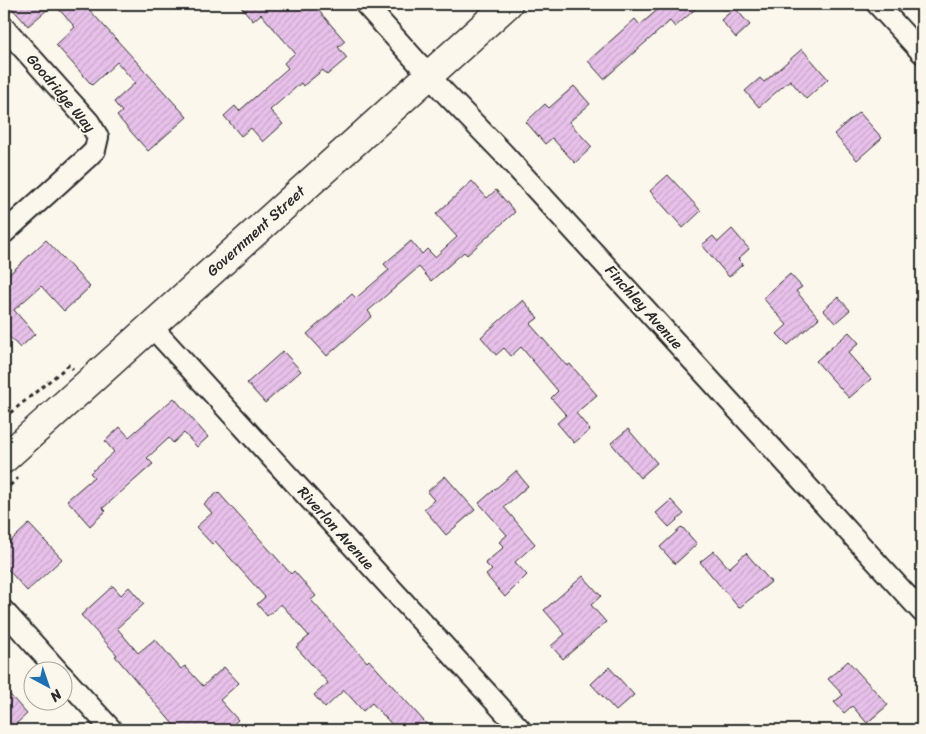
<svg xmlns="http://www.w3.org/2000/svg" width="926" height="734" font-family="Sriracha,sans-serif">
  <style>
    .building { fill: url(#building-hatch); stroke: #2b2b2b }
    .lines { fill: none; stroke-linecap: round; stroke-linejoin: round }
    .minor-casing { stroke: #2b2b2b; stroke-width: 24 }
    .secondary-casing { stroke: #2b2b2b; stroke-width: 31 }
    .path { stroke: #2b2b2b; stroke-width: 3; stroke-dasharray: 4 4; stroke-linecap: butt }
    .minor { stroke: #fbf7ec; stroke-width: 20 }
    .secondary { stroke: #fbf7ec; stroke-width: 28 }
    .labels { text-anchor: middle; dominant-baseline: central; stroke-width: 4; stroke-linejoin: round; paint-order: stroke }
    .street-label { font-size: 15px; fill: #2b2b2b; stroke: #fbf7ec }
  </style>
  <defs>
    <pattern id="building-hatch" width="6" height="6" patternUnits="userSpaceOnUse" patternTransform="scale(1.25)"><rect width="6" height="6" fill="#e8c1ea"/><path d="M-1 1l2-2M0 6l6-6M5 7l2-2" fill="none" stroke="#c7a6c9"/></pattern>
  </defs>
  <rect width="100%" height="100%" fill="#fbf7ec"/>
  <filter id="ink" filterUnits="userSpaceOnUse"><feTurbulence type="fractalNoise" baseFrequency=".02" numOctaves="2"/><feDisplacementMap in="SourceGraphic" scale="10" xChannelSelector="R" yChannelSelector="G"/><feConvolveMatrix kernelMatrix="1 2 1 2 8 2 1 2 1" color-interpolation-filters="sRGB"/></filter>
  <g filter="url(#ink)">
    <path class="building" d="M8 4H84L187 117 148 151 117 116 122 112 114 102 135 83 117 62 92 85 56 45 75 27 54 4 28 26Z
      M239 4H313L345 41 338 47 347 58 327 75 323 70 303 86 301 83 270 110 283 124 263 142 251 128 241 136 224 116 235 106 239 111 288 68 284 63 295 53 261 14 253 21Z
      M664 4H701L675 27 670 21 604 79 588 61 635 19 640 25Z
      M735 8 750 25 736 38 721 20Z
      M802 49 828 79 806 99 790 80 759 107 745 91 760 78 764 82Z
      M574 86 590 104 569 122 592 147 575 163 552 138 545 144 526 122 545 104 549 108Z
      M859 112 882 138 857 160 834 134Z
      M668 175 701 211 683 228 650 191Z
      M472 181 487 198 496 190 515 212 467 255 464 252 431 281 419 267 368 311 372 316 327 356 307 334 352 294 356 298 389 270 384 264 411 241 422 254 427 249 435 257 457 237 436 214Z
      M732 229 749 249 738 259 743 264 729 277 702 245 713 236 718 242Z
      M46 240 90 287 64 311 41 286 14 310 35 334 20 348 4 331V279Z
      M790 274 802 287 796 291 819 318 788 345 777 334 787 325 763 298Z
      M838 297 850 310 835 323 823 310Z
      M523 300 538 318 530 324 567 366 570 364 597 395 576 413 590 430 574 443 557 423 566 415 551 398 558 391 521 347 511 356 504 348 496 355 481 337Z
      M849 332 859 343 848 353 871 379 849 398 816 361Z
      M283 351 301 371 265 403 247 383Z
      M174 398 208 437 197 447 184 433 173 443 169 438 147 458 153 464 103 508 106 511 90 526 67 500 94 477 90 473 114 452 105 441 120 427 129 437Z
      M628 429 657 463 640 478 611 443Z
      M516 471 528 486 504 507 535 544 515 562 527 575 505 597 486 575 492 570 485 563 504 547 499 542 507 535 479 503Z
      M445 476 475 510 446 535 424 509 434 500 427 492Z
      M218 492 291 574 294 571 316 596 311 600 367 662 369 660 432 730H397L372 703 363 711 344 690 325 708 314 695 328 683 296 647 309 636 281 604 267 616 257 604 265 597 215 541 212 544 196 527 212 513 204 504Z
      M671 500 684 514 669 527 656 513Z
      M29 524 62 559 27 591 4 565V547Z
      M682 527 697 544 675 564 660 547Z
      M714 551 729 568 746 553 771 582 739 608 700 562Z
      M583 576 601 596 591 605 606 622 563 659 551 646 565 634 544 610Z
      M113 586 121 595 129 587 144 604 117 628 138 653 155 639 181 669 185 666 203 686 224 667 239 683 220 700 238 720 226 730H178L115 656 117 655 81 615Z
      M848 661 888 705 867 723 852 706 844 713 834 702 843 695 828 679Z
      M609 667 634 695 616 711 591 684Z
      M4 688 27 714 9 730H4Z"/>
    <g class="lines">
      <g class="minor-casing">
        <path id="minor" d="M365 4 444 92 503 153 922 612
          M877 4 922 53
          M4 27 89 122 98 137 95 150 88 157 4 233
          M151 326 521 730
          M4 611 59 672
          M62 675 112 730"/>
      </g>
      <g class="secondary-casing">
        <path id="secondary" d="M4 459 508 4"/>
      </g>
      <path class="path" d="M4 418 69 365 73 369
        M4 491 18 478"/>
      <use href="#minor" class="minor"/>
      <use href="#secondary" class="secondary"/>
    </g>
  </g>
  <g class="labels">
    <g class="street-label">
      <text transform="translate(61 93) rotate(50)">Goodridge Way</text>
      <text transform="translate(256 231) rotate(-42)">Government Street</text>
      <text transform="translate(644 307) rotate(48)">Finchley Avenue</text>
      <text transform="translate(336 528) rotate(48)">Riverlon Avenue</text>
    </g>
  </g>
  <rect width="926" height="734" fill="none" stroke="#fbf7ec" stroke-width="20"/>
  <rect x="10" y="10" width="906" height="714" fill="none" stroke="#2b2b2b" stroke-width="2" filter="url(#ink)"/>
  <g transform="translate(48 686) rotate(140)"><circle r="24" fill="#fbf7ec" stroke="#a8a59f"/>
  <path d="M0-4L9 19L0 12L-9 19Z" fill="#1f6fb2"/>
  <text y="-8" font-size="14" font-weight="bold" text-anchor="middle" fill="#2b2b2b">N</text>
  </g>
</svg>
